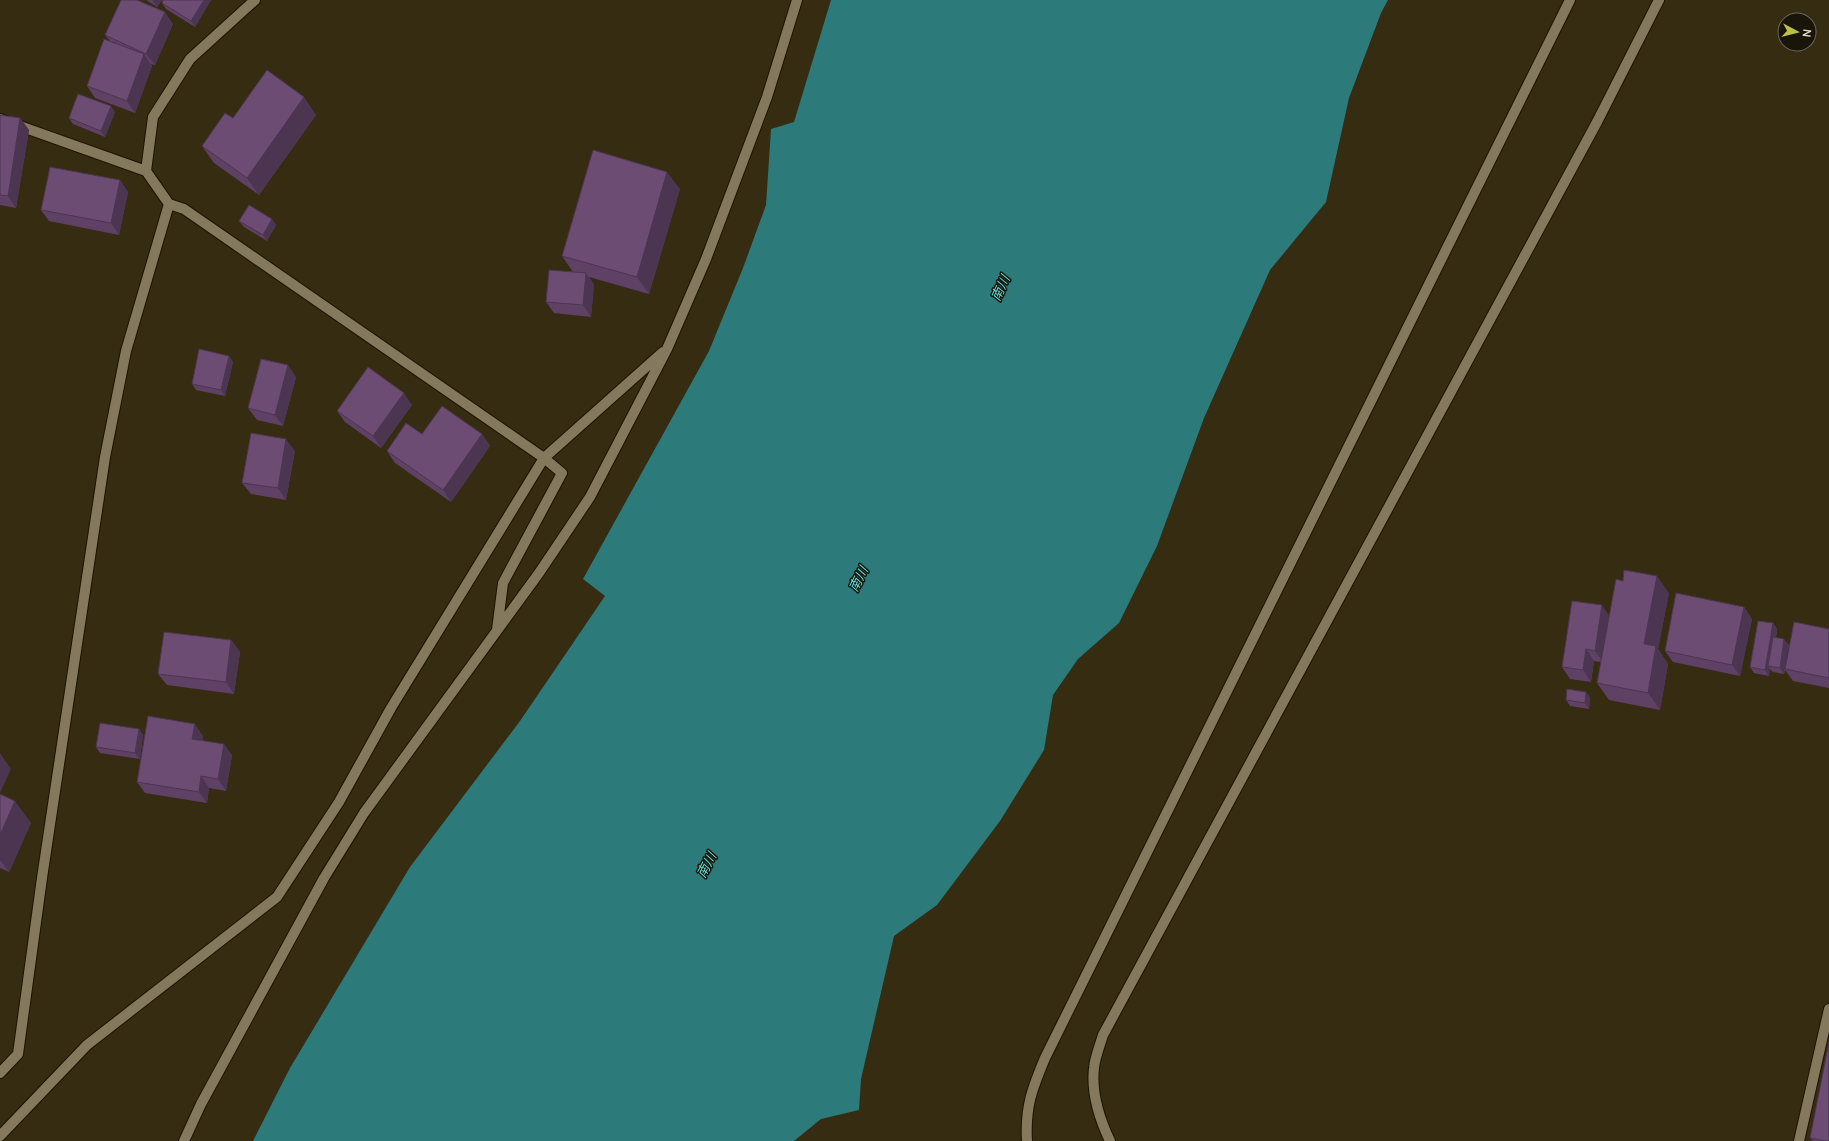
<svg xmlns="http://www.w3.org/2000/svg" width="1829" height="1141" font-family="Manrope,'Noto Sans JP',sans-serif">
  <style>
    .water { fill: #2c7a7a }
    .lines { fill: none; stroke-linecap: round; stroke-linejoin: round }
    .street-casing { stroke: #1d1400; stroke-width: 12 }
    .street { stroke: #84795d; stroke-width: 10 }
    .wall { fill: #5e4164 }
    .shaded-wall { fill: #4c3551 }
    .building { fill: #6d4c74; stroke: #4c3551 }
    .labels { text-anchor: middle; dominant-baseline: central; stroke-width: 3; stroke-linejoin: round; paint-order: stroke }
    .water-label { font-size: 13px; font-style: italic; fill: #67dcdc; stroke: #19150a }
  </style>
  <rect width="100%" height="100%" fill="#352c12"/>
  <path class="water" d="M831 0H1388L1381 13 1349 98 1326 202 1270 270 1204 418 1157 546 1119 623 1078 659 1053 695 1044 750 1000 821 937 905 894 936 861 1079 859 1110 821 1119 794 1141H253L290 1068 410 867 520 721 605 596 583 579 709 351 743 268 766 205 771 129 794 122Z"/>
  <g class="lines">
    <g class="street-casing">
      <path id="street" d="M0 119 146 171 169 204 184 209 544 458 562 473 503 583 497 630
        M146 171 153 117 190 59 255 0
        M0 1073 18 1054 42 878 105 457 126 351 169 204
        M0 1136 87 1045 277 897 339 802 391 708 544 458 663 352
        M184 1141 201 1104 324 878 364 813 539 573 590 497 667 349 706 259 767 97 797 0
        M1027 1141C1025 1107 1032 1089 1045 1058L1570 0
        M1110 1141C1099 1118 1091 1094 1094 1068 1095 1057 1100 1045 1103 1035L1597 122 1659 0
        M1799 1141 1829 1009"/>
    </g>
    <use href="#street" class="street"/>
  </g>
  <path class="wall" d="M146 0H162L157 7Z
    M163 0H211L195 27 166 9 162 3Z
    M173 24 155 65 151 64 152 66 135 113 95 98 87 86 110 41 105 35Z
    M115 112 105 137 73 124 69 118Z
    M0 115 20 118 29 130 16 208 0 205Z
    M316 115 259 195 214 163 202 146 233 118Z
    M120 180 128 192 119 235 49 221 41 210Z
    M680 189 649 294 589 277 594 285 591 317 554 313 546 302 573 272 562 256Z
    M239 221 276 225 267 241 244 227Z
    M229 356 233 362 225 396 196 390 192 384Z
    M296 377 283 426 257 420 248 408Z
    M412 405 381 448 345 422 337 411Z
    M482 434 490 446 451 502 395 463 387 451Z
    M295 451 286 500 251 494 242 483Z
    M1669 593 1658 649 1668 664 1660 710 1609 700 1597 683 1601 662 1594 661 1591 682 1570 679 1562 667 1609 616Z
    M1744 607 1752 619 1740 676 1673 662 1665 651Z
    M1773 623 1777 629 1776 638 1789 645 1786 662 1829 629V688L1793 681 1785 670 1784 674 1773 672 1770 669 1769 676 1754 673 1750 667Z
    M231 640 240 652 234 694 167 685 158 674Z
    M1586 692 1590 698 1589 709 1570 706 1566 700Z
    M139 729 143 735 140 759 100 753 96 747Z
    M203 736 202 740 232 755 226 791 209 788 207 803 145 793 137 782Z
    M0 794 31 823 9 872 0 868Z
    M1810 1138 1829 1141H1813Z"/>
  <path class="shaded-wall" d="M152 0H162L157 7Z
    M204 0H211L195 27 191 21Z
    M165 12 173 24 155 65 146 54Z
    M144 54 152 66 135 113 127 101Z
    M304 97 316 115 259 195 247 178Z
    M111 106 115 112 105 137 101 131Z
    M20 118 29 130 16 208 8 196Z
    M667 172 680 189 649 294 637 277Z
    M120 180 128 192 119 235 111 223Z
    M272 219 276 225 267 241 263 235Z
    M586 273 594 285 591 317 583 305Z
    M229 356 233 362 225 396 221 390Z
    M288 365 296 377 283 426 275 415Z
    M404 393 412 405 381 448 373 436Z
    M482 434 490 446 451 502 443 490Z
    M286 439 295 451 286 500 278 488Z
    M1657 576 1669 593 1658 649 1668 664 1660 710 1648 693 1644 644Z
    M1602 605 1610 617 1603 662 1595 651Z
    M1744 607 1752 619 1740 676 1732 665Z
    M1773 623 1777 629 1771 667 1768 666 1770 669 1769 676 1765 670Z
    M1784 639 1789 645 1784 674 1780 668Z
    M231 640 240 652 234 694 226 682Z
    M1586 649 1594 661 1591 682 1583 670Z
    M1586 692 1590 698 1589 709 1585 703Z
    M195 724 203 736 201 751 192 739Z
    M139 729 143 735 140 759 135 753Z
    M224 744 232 755 226 791 218 779Z
    M0 753 11 769 0 793Z
    M201 776 209 788 207 803 199 792Z
    M15 801 31 823 9 872 0 860V835Z"/>
  <path class="building" d="M121 0H137L165 12 146 54 105 35Z
    M163 0H204L191 21 162 3Z
    M104 39 144 54 127 101 87 86Z
    M267 70 304 97 247 178 202 146 225 113 233 118Z
    M78 94 111 106 101 131 69 118Z
    M0 115 20 118 8 196 0 195Z
    M593 150 667 172 637 277 562 256Z
    M50 167 120 180 111 223 41 210Z
    M249 205 272 219 263 235 239 221Z
    M549 270 586 273 583 305 546 302Z
    M199 349 229 356 221 390 192 384Z
    M261 359 288 365 275 415 248 408Z
    M368 367 404 393 373 436 337 411Z
    M442 406 482 434 443 490 387 451 406 423 422 434Z
    M251 433 286 439 278 488 242 483Z
    M1624 570 1657 576 1644 644 1656 646 1648 693 1597 683 1616 579 1623 581Z
    M1676 593 1744 607 1732 665 1665 651Z
    M1572 601 1602 605 1595 651 1586 649 1583 670 1562 667Z
    M1758 621 1773 623 1765 670 1750 667Z
    M1794 622 1829 629V678L1785 669Z
    M164 632 231 640 226 682 158 674Z
    M1773 637 1784 639 1780 668 1768 666Z
    M1567 689 1586 692 1585 703 1566 700Z
    M148 716 195 724 192 739 224 744 218 779 201 776 199 792 137 782Z
    M100 723 139 729 135 753 96 747Z
    M0 794 15 801 0 835Z
    M1829 1042V1141H1826L1810 1138Z"/>
  <g class="labels">
    <g class="water-label">
      <text transform="translate(1000 288) rotate(-65)">南川</text>
      <text transform="translate(858 579) rotate(-63)">南川</text>
      <text transform="translate(706 865) rotate(-62)">南川</text>
    </g>
  </g>
  <g transform="translate(1797 32) rotate(97)"><circle r="19" fill="#19150a" stroke="#6b6659"/>
  <path d="M0-3L7 15L0 10L-7 15Z" fill="#b9c146"/>
  <text y="-6" font-size="11" font-weight="bold" text-anchor="middle" fill="#e5dfd0">N</text>
  </g>
</svg>
